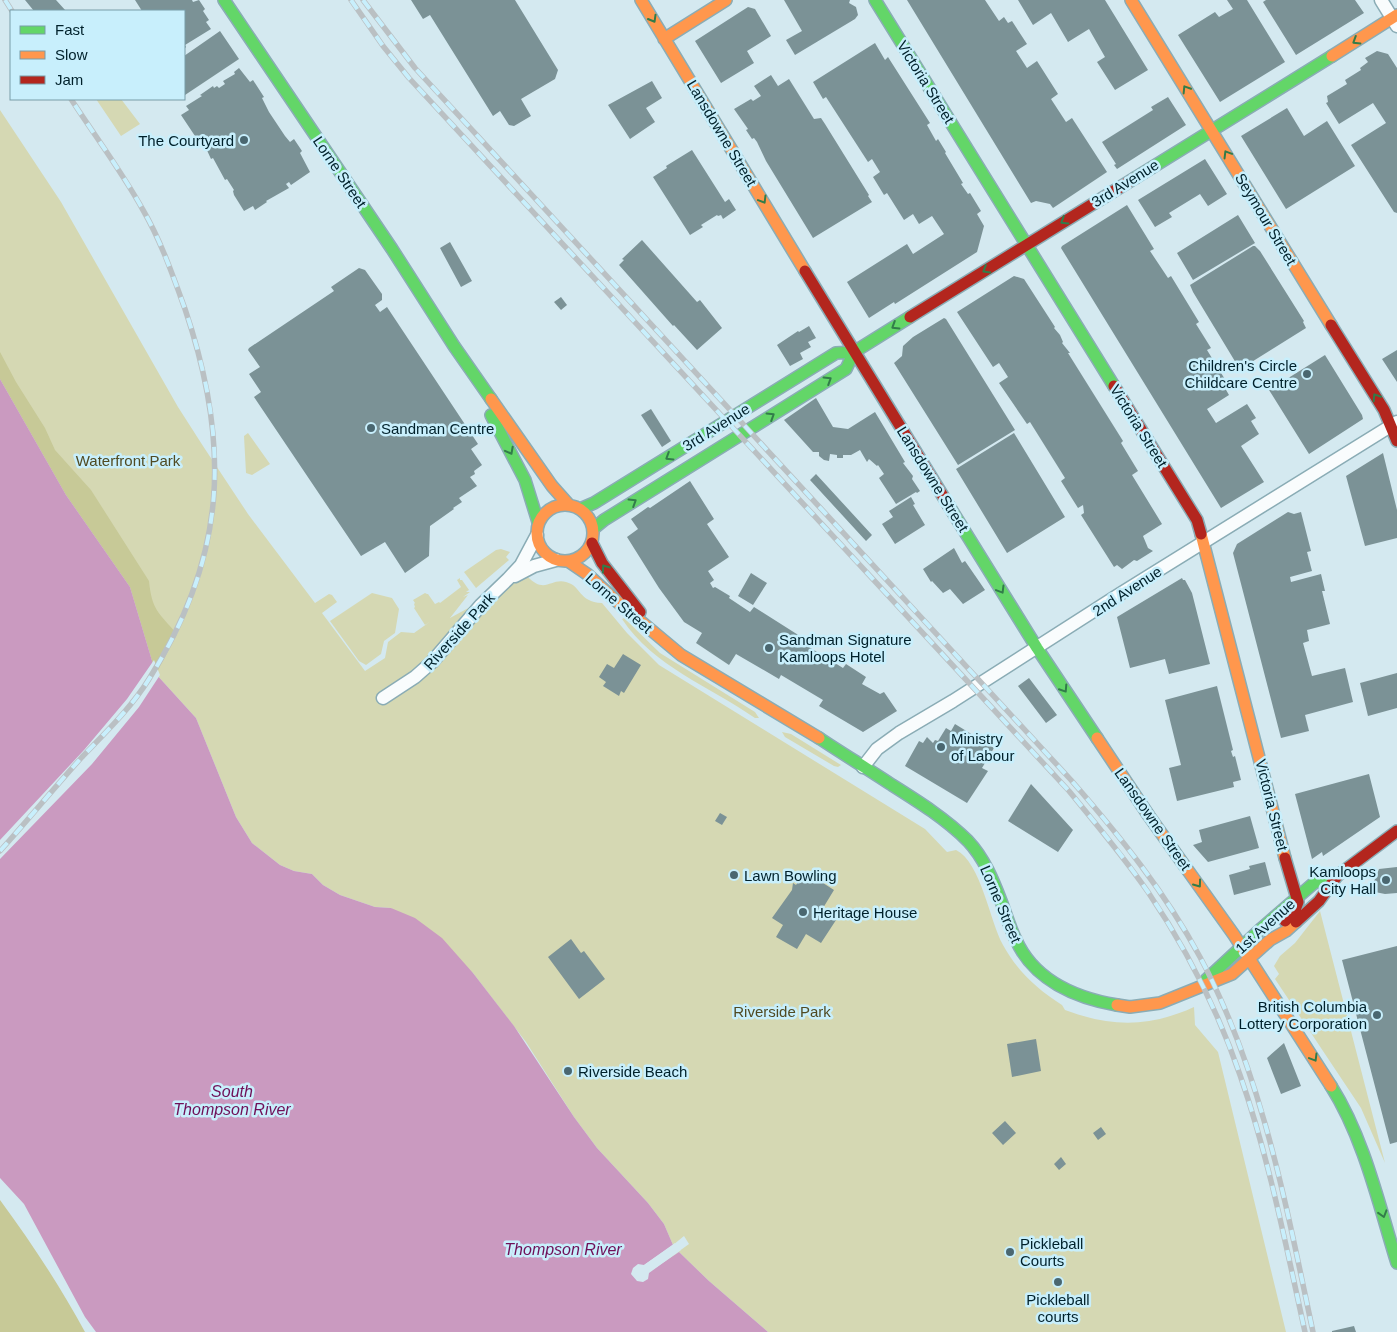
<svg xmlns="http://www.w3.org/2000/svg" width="1397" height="1332" font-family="Arial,sans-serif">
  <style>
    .green { fill: #d5d8b3 }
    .forest { fill: #c7c997 }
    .water { fill: #ca9ac0 }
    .pier { fill: #d4e9f0 }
    .building { fill: #7b9296 }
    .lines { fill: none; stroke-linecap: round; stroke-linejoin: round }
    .street-casing { stroke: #8aacb5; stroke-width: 15 }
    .fast-casing { stroke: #8aacb5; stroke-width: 14 }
    .slow-casing { stroke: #8aacb5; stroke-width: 14 }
    .jam-casing { stroke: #8aacb5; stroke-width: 14 }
    .street { stroke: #f9fcfd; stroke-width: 12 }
    .fast { stroke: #63d668; stroke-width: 11 }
    .slow { stroke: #ff974d; stroke-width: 11 }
    .jam { stroke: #b3261e; stroke-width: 11 }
    .rail-casing { stroke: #bac0c3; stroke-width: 5.5 }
    .rail { stroke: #c8effc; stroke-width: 4; stroke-dasharray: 11; stroke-linecap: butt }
    .oneway { stroke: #327c4a }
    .poi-dot { fill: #4a6770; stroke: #c8effc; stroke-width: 2 }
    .labels { text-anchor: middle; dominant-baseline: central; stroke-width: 5; stroke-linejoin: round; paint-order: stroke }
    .street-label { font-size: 15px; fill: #00212b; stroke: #c8effc }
    .poi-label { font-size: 15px; fill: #00212b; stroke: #c8effc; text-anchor: start }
    .park-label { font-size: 15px; fill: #504a22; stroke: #c8effc }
    .water-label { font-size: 16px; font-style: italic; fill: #6f1058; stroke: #c8effc }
  </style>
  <rect width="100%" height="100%" fill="#d4e9f0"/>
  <path class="green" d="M96 99H121L140 124 121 136Z
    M0 110 61 202 178 407 203 446 248 514 315 603 329 594 332 595 337 602 322 613 365 671 385 658 388 642 401 632 414 633 431 621 425 625 414 608 415 607 414 604 415 603 413 600 425 593 427 594H428L435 604 439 602 440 603 461 587 457 580 460 578V580H462L469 590 466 592H470L463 597 468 595 450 618 527 576C545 595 550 578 566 582 582 586 578 602 602 603L627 633 659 665 925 829 947 852 956 850C981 862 990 922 1003 945 1018 972 1037 989 1062 1005L1065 1010C1111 1027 1148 1028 1194 1007L1195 1025 1218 1052 1286 1332H768L709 1281 679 1252 649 1273 689 1244 684 1236 673 1245 664 1224 648 1203 597 1148 574 1117 526 1042 473 973 391 908 375 907 340 895 323 885 312 874 294 871 280 865 252 843 236 817 196 718 156 674 130 587 66 495 0 379Z
    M248 433 270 464 252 475 246 473 244 436Z
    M501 549 510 552 506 557 509 560 476 588 464 572 496 550Z
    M372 593 392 598 399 609 395 633 384 641 381 654 366 665 359 661 330 621Z
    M624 618 660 653 755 712 759 718H755C709 686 654 667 622 619Z
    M782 732 791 734 841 765 838 767 834 766 785 737Z
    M1320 911 1385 1163 1361 1108 1275 979 1279 974 1274 966 1280 956 1295 943Z"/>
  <path class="forest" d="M0 352 16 382 45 428 55 450 91 490 149 581C152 610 158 612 177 634L156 674 130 587 66 495 0 379Z
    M0 1200C31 1242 60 1286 85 1332H0Z"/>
  <path class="water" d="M0 379 66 495 130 587 156 674 196 718 236 817 252 843 280 865 294 871 312 874 323 885 340 895 375 907 391 908 415 918 442 938 473 973 514 1026 574 1117 597 1148 648 1203 664 1224 673 1245 644 1265 649 1272 679 1252 709 1281 768 1332H96L85 1317 24 1204 0 1178Z"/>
  <path class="pier" d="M154 660 160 675 139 707 92 764 0 859V840L84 750 127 699Z
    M675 1243V1247L649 1265 652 1268 678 1250H681L649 1273 648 1279 643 1282 637 1281 631 1274 633 1268 638 1264 644 1265Z"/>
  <path class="building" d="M25 0H56L66 11H34Z
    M135 0H192L193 2 199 0 205 9 203 11 209 20 206 22 211 29 185 45 186 47 184 49V11H142Z
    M411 0H515L558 70 555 79 521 99 531 116 514 126 509 125 500 111 493 116 430 15 423 19Z
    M784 0H850L849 3 856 7 858 15 855 19 795 55 786 40 802 31Z
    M907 0H985L999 21 1004 17 1008 23 1012 21 1027 44 1016 51 1027 68 1037 61 1058 94 1051 99 1066 122 1072 118 1107 172 1053 208 1050 204 1036 201 1031 203Z
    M1018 0H1105L1148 70 1115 90 1097 62 1105 57 1089 29 1068 42 1051 13 1033 25Z
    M1227 0H1247L1285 62 1220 102 1178 35 1215 12 1219 17 1233 9Z
    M1266 0H1355L1364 13 1296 55 1263 2Z
    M748 7 755 9 771 36 747 51 754 63 721 83 695 41Z
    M220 31 239 59 185 95 184 56Z
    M875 43 885 60 888 57 930 123 927 125 936 141 938 139 946 152 945 153 963 183 961 184 968 194 970 193 981 211 977 214 984 226 977 252 895 304 894 302 869 318 847 282 907 244 913 254 944 234 932 216 919 224 913 214 904 220 887 193 884 195 873 177 880 172 872 159 868 162 826 97 823 99 813 82Z
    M1377 51 1388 54 1397 68V213L1394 212 1351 145 1386 123 1373 103 1339 124 1326 103 1328 102 1327 96 1347 84 1345 80 1361 70 1360 68 1368 62 1365 58Z
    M239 68 250 82 253 80 264 97 262 98 269 112 285 136 290 142 294 139 302 151 300 153 310 172 291 185 289 182 286 184 289 188 266 201 267 202 255 210 253 206 244 211 234 195 233 191 234 190 227 179 225 180 213 158 211 159 205 146 203 148 181 115 189 110 186 106 202 96 200 95 213 86 214 88 217 86 219 88 225 84 223 81 235 74 234 72Z
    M771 75 778 86 789 79 814 119 821 118 825 124 869 195 868 196 872 202 813 238 766 161 757 142 754 138 752 139 746 130 748 129 734 109 751 99 753 101 761 96 754 86Z
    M652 81 662 98 646 108 655 122 630 139 608 105Z
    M1168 97 1186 125 1117 169 1114 165 1116 164 1102 142 1153 110 1151 107Z
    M1287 108 1304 136 1327 121 1355 166 1286 209 1241 136Z
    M692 150 725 202 729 199 736 210 723 219 721 215 718 216 717 215 701 225 703 227 690 235 653 177 667 168 666 166Z
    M1205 159 1227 194 1208 206 1200 194 1169 213 1172 217 1155 227 1138 200Z
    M1127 205 1154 249 1150 251 1168 278 1171 276 1199 322 1196 324 1211 348 1207 350 1226 381 1222 383 1229 395 1207 409 1216 423 1247 404 1256 418 1251 421 1259 434 1241 446 1264 482 1221 508 1061 248 1062 246Z
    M1238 215 1255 243 1193 280 1177 253Z
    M642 240 697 302 700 300 722 328 697 350 674 325 673 326 619 265 624 260 622 259Z
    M450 242 472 281 461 287 440 248Z
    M1253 246H1255L1260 251 1304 321 1303 322 1306 328 1242 368 1238 362 1236 363 1193 292 1190 285Z
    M359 268 365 270 382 294V300L375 305 380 312 387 307 478 444 471 449 482 465 474 471 475 474 470 477 477 486 459 498 462 502 453 508 454 509 430 526 429 556 405 573 385 542 361 556 254 397 261 392 249 374 260 367 248 350 249 348 334 291 331 287Z
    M1014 276 1024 279 1055 327 1054 328 1060 335 1063 342 1062 343 1070 353H1068L1123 441 1121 443 1138 471 1132 475 1162 524 1143 536 1148 548 1153 551 1137 561 1134 560 1122 569 1117 565 1114 567 1081 515 1084 513 1083 505 1078 508 1061 481 1065 478 1030 422 1027 424 999 383 1008 377 999 363 993 367 957 312Z
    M561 297 567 305 561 310 554 302Z
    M944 318 946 319 1015 430 958 465 894 363 902 356 903 346 913 337Z
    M809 326 816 338 808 342 811 347 800 353 803 359 790 366 777 345 798 331 799 332Z
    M1397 350V382L1382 359Z
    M1325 355 1362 415 1363 419 1309 454 1269 390Z
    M816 398 833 427 848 429 875 412 905 462 903 463 913 476 912 479 920 491 917 493 916 492 896 504 879 478 884 474 878 465 877 466 869 459 867 462 860 450 851 455H843V458H837V455L830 454 829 461 824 460 819 456V452H813L784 420Z
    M651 409 671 441 662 447 641 415Z
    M1014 433 1065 517 1007 553 956 469Z
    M1383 453 1397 510V538L1365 546 1346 476Z
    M816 474 872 535 866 541 810 480Z
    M690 481 714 519 707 524 729 557 708 571 714 580 710 583 713 588 715 587 730 596 729 598 750 612 754 607 803 638 801 642 843 668 846 664 866 677 862 684 880 694 884 692 897 711 863 732 819 706 823 700 781 675 779 679 736 654 729 665 696 643 702 633 684 622 659 588 627 537 638 529 631 519 648 507 650 508Z
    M911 497 915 504 913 505 925 525 895 544 882 524 893 517 889 511Z
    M1288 512 1294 514 1301 512 1311 551 1307 552 1312 571 1290 577 1291 582 1321 574 1325 591H1322L1330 624 1307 630 1309 641 1303 643 1312 676 1345 668 1353 702 1305 715 1309 731 1281 738 1233 553 1237 544Z
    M954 548 962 563 965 561 985 590 963 604 950 589 943 593 932 581 931 582 923 569Z
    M751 573 767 583 753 605 738 596Z
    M1182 578 1183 580H1185L1192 593 1210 664 1169 674 1165 659 1130 668 1117 617Z
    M623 654 641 665 624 693 621 691 619 696 603 686 606 682 599 677 607 664 614 668Z
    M1397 673V708L1368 716 1360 683Z
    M1029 678 1057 715 1046 723 1018 686Z
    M1217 686 1233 750 1231 751 1233 757 1235 756 1241 780 1233 782 1234 787 1177 801 1169 768 1181 765 1165 700Z
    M955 724 994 748 982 768 988 771 967 803 905 766 919 741 923 743 927 737 933 743 935 740 938 741 946 728 951 731Z
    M1369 774 1380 817 1323 856 1322 852 1312 859 1295 794Z
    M1031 784 1073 830 1058 852 1008 821Z
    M720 813 727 817 722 825 715 821Z
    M1250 816 1259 848 1208 862 1193 845 1202 842 1199 830Z
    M1265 862 1271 885 1234 895 1229 875 1250 869 1249 866Z
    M1397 867V893L1385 894 1370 891 1379 869Z
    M803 875 810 879 812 876 834 890 823 908 838 917 821 943 806 934 797 949 776 937 783 925 772 918 792 890 793 883 796 885Z
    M571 939 581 953 584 951 605 979 579 999 548 957Z
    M1397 946V1142L1390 1144 1342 960Z
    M1036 1039 1041 1071 1012 1077 1007 1044Z
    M1284 1043 1301 1086 1281 1094 1267 1058Z
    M1005 1121 1016 1133 1003 1145 992 1133Z
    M1101 1127 1106 1134 1098 1140 1093 1133Z
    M1061 1157 1066 1164 1059 1170 1054 1164Z
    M1354 1326 1356 1332H1332V1331Z"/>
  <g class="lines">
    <g class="street-casing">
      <path id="street" d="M1381 0 1397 26
        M515 576 534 566 556 560
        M383 698 415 677 432 662 481 605 508 579 521 565 537 535
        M863 767 877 749 899 733 953 701 1120 594 1397 422"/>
    </g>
    <g class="fast-casing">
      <path id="fast" d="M224 0 392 249 454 346 491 399
        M875 0 1114 386
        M1135 178 1332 56
        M491 415 525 480 538 522
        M949 506 1037 648 1097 738
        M580 509 594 503 836 353 854 352 910 317
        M593 529 604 520 846 369 854 352
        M819 738C843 754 868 769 892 785 919 802 946 819 968 841 984 858 993 880 1001 901 1006 914 1010 928 1016 940 1034 980 1076 998 1117 1005
        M1206 980 1262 928 1314 883 1337 876
        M1331 1086C1364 1138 1379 1205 1397 1263"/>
    </g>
    <g class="slow-casing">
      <path id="slow" d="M641 0 805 271
        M1131 0 1331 325
        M664 39 726 0
        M1332 56 1397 15
        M491 399 552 486 568 504
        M537 533a28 28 0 1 1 56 0a28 28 0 1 1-56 0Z
        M1201 534 1285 858
        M568 561 587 574 614 599 681 655 819 738
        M1097 738 1149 816 1234 935 1331 1086
        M1117 1005 1130 1007 1160 1003 1232 974 1270 940 1286 931 1296 922"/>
    </g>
    <g class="jam-casing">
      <path id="jam" d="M805 271 949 506
        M910 317 1135 178
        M1331 325 1384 410 1397 441
        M1114 386 1197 520 1201 534
        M592 543 602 563 640 612
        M1285 858 1298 902 1295 910 1285 921
        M1296 922 1319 901 1337 876 1397 831"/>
    </g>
    <use href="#street" class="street"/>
    <use href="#fast" class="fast"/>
    <use href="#slow" class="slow"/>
    <use href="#jam" class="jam"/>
    <g class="rail-casing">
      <path id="rail" d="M5 0 12 11
        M351 0 383 46 409 78 1069 791C1096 824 1124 857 1148 892 1186 948 1218 1011 1240 1075 1269 1158 1286 1246 1305 1332
        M363 0 415 68 1071 780C1119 835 1165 892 1200 957 1262 1073 1286 1205 1313 1332
        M0 851C28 820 54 788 82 757 106 732 131 708 149 679 227 556 231 445 185 309 173 276 161 241 143 210 122 172 95 136 71 99"/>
    </g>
    <use href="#rail" class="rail"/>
  </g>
  <defs><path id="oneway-chevron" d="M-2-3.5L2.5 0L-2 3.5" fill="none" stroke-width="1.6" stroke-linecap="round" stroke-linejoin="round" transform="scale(1.25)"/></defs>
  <g class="oneway">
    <use href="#oneway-chevron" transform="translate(653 19) rotate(60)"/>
    <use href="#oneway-chevron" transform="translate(1356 41) rotate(148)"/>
    <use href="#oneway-chevron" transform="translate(1186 89) rotate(-122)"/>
    <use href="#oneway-chevron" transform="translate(1227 154) rotate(-121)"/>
    <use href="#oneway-chevron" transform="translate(763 200) rotate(59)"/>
    <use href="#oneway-chevron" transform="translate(1064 221) rotate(148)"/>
    <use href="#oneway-chevron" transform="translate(986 270) rotate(149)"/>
    <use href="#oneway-chevron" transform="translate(895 326) rotate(148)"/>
    <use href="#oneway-chevron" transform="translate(828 380) rotate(-32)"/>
    <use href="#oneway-chevron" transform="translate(1376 397) rotate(-122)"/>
    <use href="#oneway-chevron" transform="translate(771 416) rotate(-32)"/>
    <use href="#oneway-chevron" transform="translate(510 451) rotate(62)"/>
    <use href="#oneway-chevron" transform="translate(669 457) rotate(148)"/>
    <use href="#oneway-chevron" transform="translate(633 502) rotate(-32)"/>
    <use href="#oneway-chevron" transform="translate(605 568) rotate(-125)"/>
    <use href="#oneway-chevron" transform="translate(1001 590) rotate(59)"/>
    <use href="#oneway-chevron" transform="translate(1064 689) rotate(57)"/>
    <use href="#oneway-chevron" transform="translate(1198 884) rotate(54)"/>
    <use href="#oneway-chevron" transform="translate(1314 1058) rotate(59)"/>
    <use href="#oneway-chevron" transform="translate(1383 1214) rotate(73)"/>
  </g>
  <g class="poi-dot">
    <circle cx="244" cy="140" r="5"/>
    <circle cx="1307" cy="374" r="5"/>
    <circle cx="371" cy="428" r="5"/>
    <circle cx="769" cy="648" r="5"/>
    <circle cx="941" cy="747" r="5"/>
    <circle cx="734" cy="875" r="5"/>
    <circle cx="1386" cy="880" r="5"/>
    <circle cx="803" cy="912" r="5"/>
    <circle cx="1377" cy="1015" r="5"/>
    <circle cx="568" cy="1071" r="5"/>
    <circle cx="1010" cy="1252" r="5"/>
    <circle cx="1058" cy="1282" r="5"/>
  </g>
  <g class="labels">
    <g class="street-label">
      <text transform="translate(926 82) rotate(58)">Victoria Street</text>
      <text transform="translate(722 133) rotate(59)">Lansdowne Street</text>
      <text transform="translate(340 172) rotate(56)">Lorne Street</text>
      <text transform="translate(1125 183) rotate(-32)">3rd Avenue</text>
      <text transform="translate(1266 219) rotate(59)">Seymour Street</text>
      <text transform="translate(1139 426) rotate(58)">Victoria Street</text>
      <text transform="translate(716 427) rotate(-32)">3rd Avenue</text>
      <text transform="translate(933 479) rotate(58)">Lansdowne Street</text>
      <text transform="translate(1127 591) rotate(-33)">2nd Avenue</text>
      <text transform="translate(619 603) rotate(41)">Lorne Street</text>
      <text transform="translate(459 631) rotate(-48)">Riverside Park</text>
      <text transform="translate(1272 805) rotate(76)">Victoria Street</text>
      <text transform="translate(1153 819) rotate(55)">Lansdowne Street</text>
      <text transform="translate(1001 904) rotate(67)">Lorne Street</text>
      <text transform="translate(1265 926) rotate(-42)">1st Avenue</text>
    </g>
    <g class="poi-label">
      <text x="234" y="140" text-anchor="end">The Courtyard</text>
      <text x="1297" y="365" text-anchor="end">Children's Circle<tspan x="1297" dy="17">Childcare Centre</tspan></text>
      <text x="381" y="428">Sandman Centre</text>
      <text x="779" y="639">Sandman Signature<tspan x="779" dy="17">Kamloops Hotel</tspan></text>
      <text x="951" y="738">Ministry<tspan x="951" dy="17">of Labour</tspan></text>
      <text x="1376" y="871" text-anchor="end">Kamloops<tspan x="1376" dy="17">City Hall</tspan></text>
      <text x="744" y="875">Lawn Bowling</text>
      <text x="813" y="912">Heritage House</text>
      <text x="1367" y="1006" text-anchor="end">British Columbia<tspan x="1367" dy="17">Lottery Corporation</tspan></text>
      <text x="578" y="1071">Riverside Beach</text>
      <text x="1020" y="1243">Pickleball<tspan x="1020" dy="17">Courts</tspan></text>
      <text x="1058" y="1299" text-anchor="middle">Pickleball<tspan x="1058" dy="17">courts</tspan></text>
    </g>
    <g class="park-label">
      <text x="128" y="460">Waterfront Park</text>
      <text x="782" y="1011">Riverside Park</text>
    </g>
    <g class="water-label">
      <text x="232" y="1091">South<tspan x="232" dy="18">Thompson River</tspan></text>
      <text x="563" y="1249">Thompson River</text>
    </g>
  </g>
  <rect x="10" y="10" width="175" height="90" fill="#c8effc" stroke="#789da8"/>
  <rect x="20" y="26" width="25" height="8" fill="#63d668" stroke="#789da8"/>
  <text x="55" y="35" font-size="15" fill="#00212b">Fast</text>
  <rect x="20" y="51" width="25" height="8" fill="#ff974d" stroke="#789da8"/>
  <text x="55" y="60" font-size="15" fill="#00212b">Slow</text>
  <rect x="20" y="76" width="25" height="8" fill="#b3261e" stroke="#789da8"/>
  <text x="55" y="85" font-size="15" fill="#00212b">Jam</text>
</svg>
